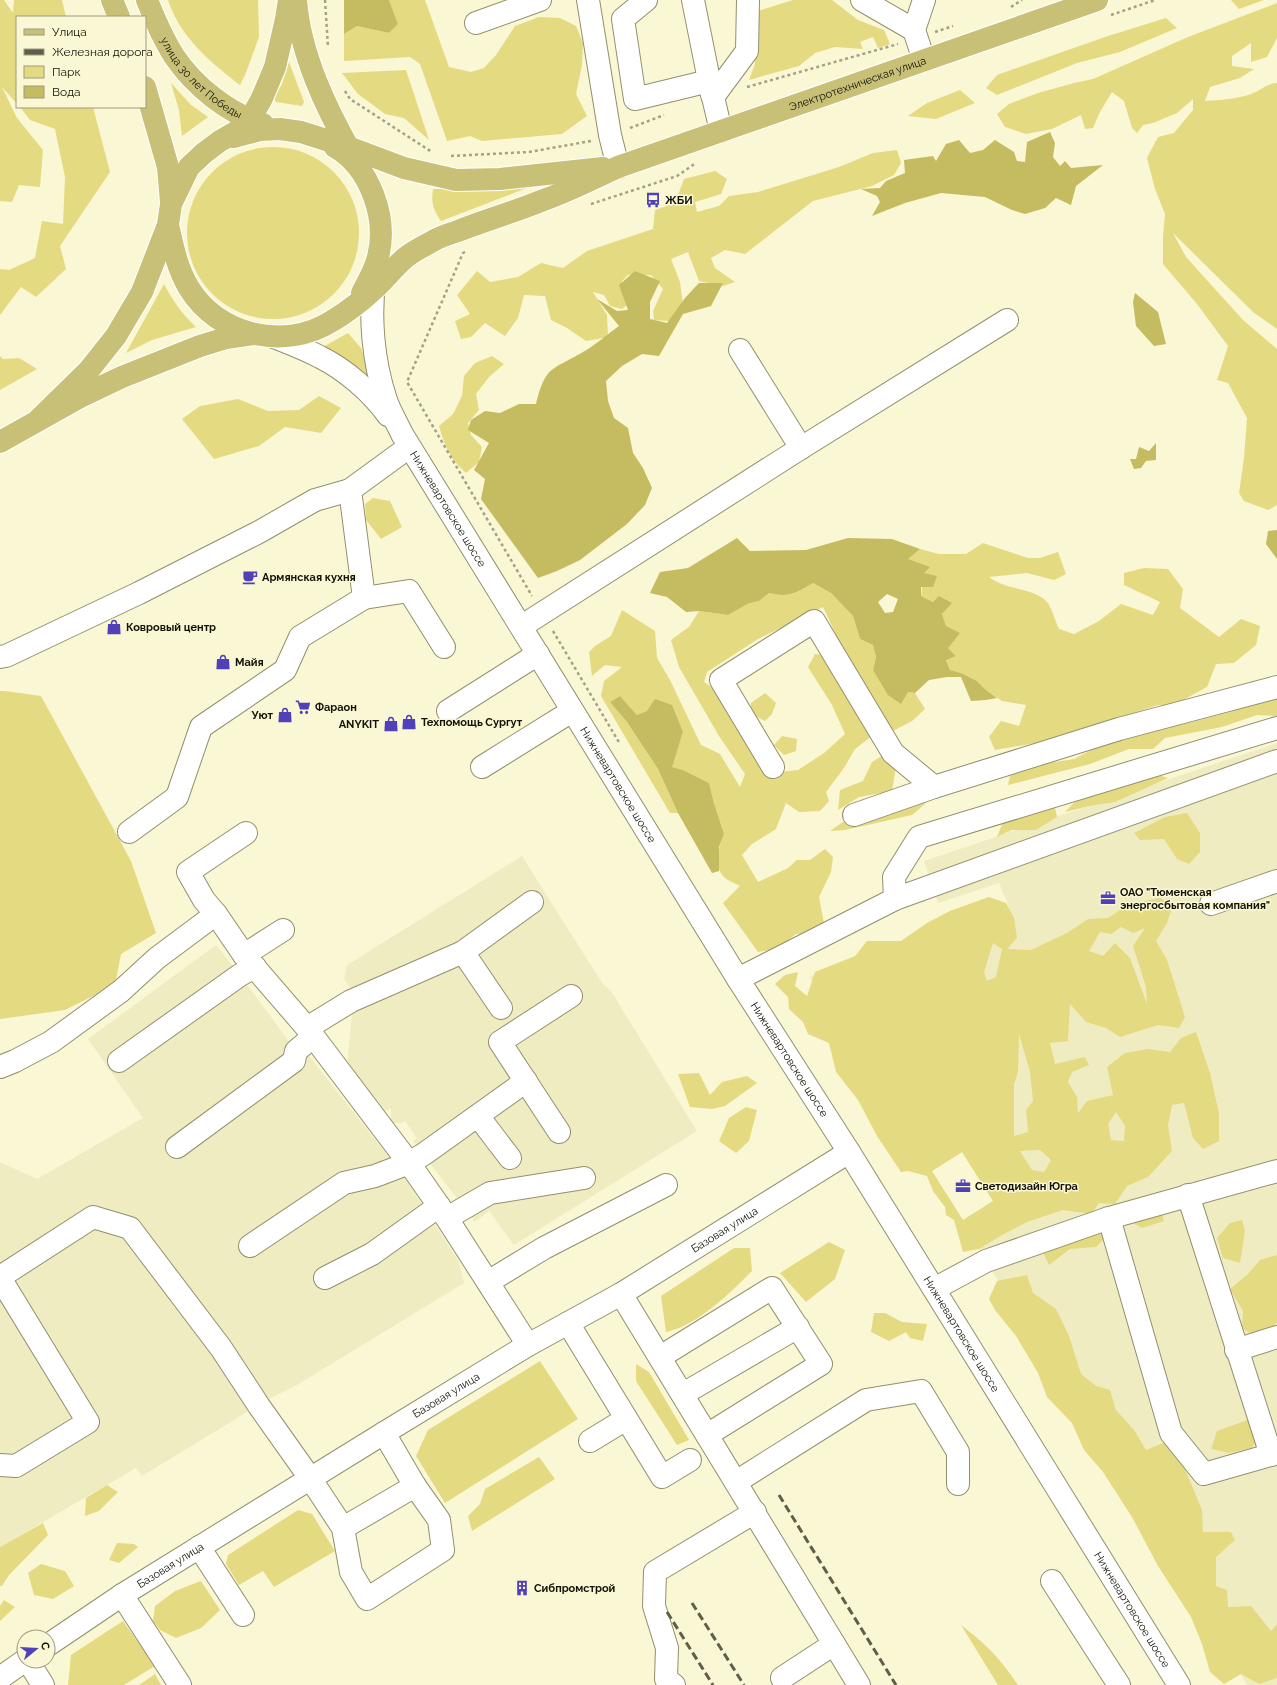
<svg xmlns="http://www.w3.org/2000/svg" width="1277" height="1685" font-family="Raleway,sans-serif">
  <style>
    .built { fill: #f0ecc1 }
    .green { fill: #e4da82; fill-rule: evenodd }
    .water { fill: #c5bb60; fill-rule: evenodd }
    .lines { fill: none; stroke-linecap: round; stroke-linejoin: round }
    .minor-casing { stroke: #928f6e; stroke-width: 24 }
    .major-casing { stroke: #fff; stroke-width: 24 }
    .path { stroke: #a3a186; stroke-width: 2.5; stroke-dasharray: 3 3; stroke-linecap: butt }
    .minor { stroke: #fff; stroke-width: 22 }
    .major { stroke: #c8c077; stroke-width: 22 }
    .rail { stroke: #605e4a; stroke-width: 3; stroke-dasharray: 8 4; stroke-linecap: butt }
    .labels { text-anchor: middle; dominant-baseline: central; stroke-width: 3; stroke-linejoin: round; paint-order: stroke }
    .street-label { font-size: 11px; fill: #131206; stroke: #faf7d4 }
    .poi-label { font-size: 11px; font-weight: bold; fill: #131206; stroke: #faf7d4; text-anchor: start }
  </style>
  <rect width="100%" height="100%" fill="#faf7d4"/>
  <path class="built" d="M1277 743V1685H1247L986 1261 963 1220 993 1201 962 1152 932 1171 809 977 1009 907 999 883 938 903 924 861Z
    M522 856 602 983 611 991 697 1131 514 1245 489 1211 475 1222 413 1141 417 1138 405 1121 402 1123H391V1108L383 1113 347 1066 352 1013 351 989 344 979 347 965Z
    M216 945 240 975 296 1051 308 1055 317 1066 403 1175 459 1262 464 1283 297 1385 265 1401 142 1476 136 1468 0 1547V1162L37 1179 143 1118 88 1039Z"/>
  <path class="green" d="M0 0H4L13 13 14 0H62L66 17H17V104L2 87 17 118 43 150 40 187 19 185 12 202 0 201Z
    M168 0H258L259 37 245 75 240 85C210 62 180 37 168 0Z
    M389 0H425L449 67 471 72 484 68 496 55 515 26 539 17 560 18 576 26 583 43 582 65 576 94 587 116 562 134 482 141 470 136 447 141 420 64 410 57 344 61V34L357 26 389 33 398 24Z
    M793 0H832L858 20 884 30 890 44 878 48 873 37 860 42 863 49 835 47 815 53 799 66 749 80 755 64 756 22 758 11Z
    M1231 0H1264L1239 9Z
    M1277 3V38L1267 57 1251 62V43L1232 56V66L1254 69 1240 78 1210 87 1205 101C1220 100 1237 99 1251 94 1260 91 1267 83 1277 83V329L1253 312 1173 233 1186 257 1243 320 1277 349V505L1268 510 1244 501 1239 493 1244 458 1247 418 1228 383 1217 380 1228 346 1197 304 1163 264V237L1165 214 1155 189 1147 158 1158 137 1174 133 1193 110V99L1177 113 1153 123 1143 125 1137 133 1132 128 1124 101 1112 92 1100 112 1093 128 1085 129 1081 115 1052 129 1026 134 1005 127 997 114 1009 104 1038 93 1074 83 1093 79 1188 37Z
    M1166 18 1177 28 1120 52 1077 63 997 95 986 88 997 75 1108 36Z
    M289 62 304 102 302 106 276 102 274 98 282 84Z
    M406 70 429 140 404 118 385 114 358 94 342 73Z
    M171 83 191 105 208 117 182 136 179 110Z
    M960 90 975 103 936 119 908 116 927 103Z
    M20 107H93L110 172 60 246 66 269 36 297 21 287 0 315V269L9 270 35 258 42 221 63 224 65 177 55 129 30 120Z
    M187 233a86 86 0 1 1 172 0a86 86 0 1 1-172 0Z
    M897 150 901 163 894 175 872 186 813 201 745 254 725 250 711 258 715 268 735 282 723 286 699 281 688 252 671 259 680 282 683 304 669 321 654 320 653 311 663 289 651 275H628L622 281 627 305 622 309 610 306 604 295 593 292 607 315 608 337 586 341 567 328 551 320 545 296 524 295 518 318 505 336 485 323 471 337 461 339 455 321 470 314 457 295 477 271 490 282 518 277 541 263 563 268 587 251 653 229 655 210 675 203 684 179 715 171 727 179 721 194 695 202 697 212 719 206 729 196 758 192 839 167 873 153Z
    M527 188 441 221C433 209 431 203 433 189Z
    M164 284C173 301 182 314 196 327L152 340 126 353Z
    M348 333 361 348 375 386 323 347Z
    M0 356 3 359 19 358 37 369 0 390Z
    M492 356 504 364 489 377 476 394 479 410 468 423 471 435 482 447 479 462 466 473C450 458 445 447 439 426L453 414 462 396 464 376 475 363Z
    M319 396 341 408 321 433 285 427 259 446 214 459 182 419 200 406 238 399 268 411 299 410Z
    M373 498 390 501 402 527 381 539 366 520 365 504Z
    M983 543 1028 558H1040L1058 552 1066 574 1054 580 1027 573 989 577C1005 590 1034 588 1046 601 1052 607 1055 621 1059 629L1074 634 1099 621 1121 604 1153 615 1160 602 1124 585V573L1144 568 1168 569 1183 589 1180 608 1219 637 1241 619 1260 626 1256 645 1234 663 1216 664 1207 687 1172 706 1158 705 1054 740 995 750 989 737 1001 721 1019 726 1026 705 1002 701 986 690 977 681 961 673 950 670 946 659 956 656 948 648 946 626 942 614 933 602 921 596 924 573 929 567 907 559 920 549 939 554H966Z
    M813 583 831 593 853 616 860 639 873 645 876 657 873 670 908 692 915 693 925 709 912 721 891 732 850 665 823 607 758 639 707 672 704 682 724 695 771 773 798 770 824 753 845 734 832 705 808 667 815 654 834 656 873 735 855 749 844 768 826 792 829 801 820 811 799 812 786 803 776 829 752 844 742 855 758 882 788 868 797 860H810L825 849 833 857 831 872 819 897 824 923 815 933 796 934 777 949 758 952 723 903 740 886C735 883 727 881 723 876 714 866 719 845 724 834L714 803 709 783 683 770 671 767 683 733 647 711 637 715 620 696 610 702 627 722 658 769 678 813H670L601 696 604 681 622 667 605 665 592 676 589 652 595 646 611 636 622 610 655 631 657 658 670 680 701 745 720 754 740 787 745 774 719 736 679 667 671 640 689 627 699 611 728 615 749 602 759 601 769 593C788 598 798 593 813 583Z
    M0 691H5L41 696 131 861 156 933 121 954 115 985 65 1010 0 1019Z
    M765 693 776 703 772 714 765 721 750 713 751 703Z
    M1277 694V716L1257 715 1222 727 1165 738 1153 749H1129L1090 764 1008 785 1010 776 1024 767 1074 759 1101 745 1150 730 1189 723 1234 711 1247 701Z
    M782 736 797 739 796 751 784 755 774 745Z
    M885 754 896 767 892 791 859 797 838 810 840 790 863 781 872 762Z
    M1155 774 1168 778 1115 802 1089 806 1065 812 1086 790 1117 789Z
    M924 797 926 803 912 815 845 830 830 831 843 822Z
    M1054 803 1057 817 1036 830H1012L997 837 1003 822Z
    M1187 813 1200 833V852L1189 864 1177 859 1164 839 1140 840 1134 833 1165 817Z
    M989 897 1006 903 1014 918 1017 938 1007 949 1031 950 1067 933 1088 919 1108 918 1129 904 1160 898 1173 905 1167 923 1156 941 1167 960 1185 1017 1179 1028 1158 1025 1120 1037 1106 1028 1086 1022 1070 1004 1068 1041 1050 1043 1055 1064 1085 1057 1089 1065 1072 1072 1068 1082 1077 1097 1078 1113 1087 1101 1113 1095 1107 1067 1125 1053 1148 1049 1170 1052 1181 1038 1196 1032 1210 1073 1219 1113V1141L1203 1149 1193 1138 1184 1103 1172 1105 1168 1125 1172 1151 1148 1177 1127 1186 1115 1204 1099 1203 1091 1214 1063 1210 1027 1222 1002 1235 979 1249 963 1252 954 1220 946 1215 945 1207 933 1191 927 1176 908 1171 901 1172 877 1136 858 1100 836 1072 829 1043 808 1034 803 1022 789 1009 788 997 775 984 785 975 798 972 795 986 807 996 815 972 855 956 867 941H901L927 923 950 911ZM1121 927 1133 933 1145 928 1133 946 1146 987 1147 1004 1130 958 1115 943 1103 956 1089 951 1100 932 1111 934ZM993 943 1002 949 996 977 987 981 984 972ZM1019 1034 1030 1072 1033 1101 1026 1110 1028 1132 1014 1136V1084L1018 1072ZM1116 1112 1125 1126 1124 1141 1111 1140 1108 1124ZM1040 1150 1051 1160 1044 1172 1032 1170 1020 1151ZM962 1152 993 1201 963 1220 932 1171Z
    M699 1073 710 1095 722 1082 747 1076 757 1083 725 1106 712 1109 690 1107 678 1074Z
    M746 1107 757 1110 749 1141 736 1153 719 1141 729 1118Z
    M1160 1205 1164 1221 1142 1228 1133 1223 1143 1206Z
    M1242 1220 1245 1231 1240 1263 1223 1258 1217 1238 1230 1223Z
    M1114 1229 1096 1247 1070 1249 1049 1265 1041 1248 1054 1234Z
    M829 1242 845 1250 835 1279 806 1302 780 1273Z
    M734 1248H750L752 1271C730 1293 697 1326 666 1332L661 1296Z
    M1277 1255V1322L1272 1328 1255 1336 1242 1328 1243 1311 1230 1289 1248 1274 1260 1260Z
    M1027 1275 1033 1293 1056 1309 1069 1336 1081 1374 1096 1386 1110 1390 1116 1410 1134 1430 1146 1450 1168 1441 1185 1469 1202 1510 1203 1532H1231L1235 1540 1216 1557V1586L1227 1590 1228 1607 1251 1606 1271 1631 1277 1624V1678L1259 1684 1241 1674 1224 1684 1210 1672 1202 1644 1191 1617 1158 1566 1132 1517 1103 1472 1084 1450 1072 1423 1047 1397 1038 1373 1016 1336 995 1310 989 1299 997 1281Z
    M874 1313H885L902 1322 927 1324 923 1341 910 1338 906 1332 889 1341 871 1332Z
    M540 1361 578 1419 445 1503 416 1456 428 1430Z
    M636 1364 649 1372 689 1440 677 1445 636 1381Z
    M1250 1419 1260 1434 1252 1448 1229 1453 1211 1449 1217 1431Z
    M539 1457 555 1479 472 1531 468 1516 480 1504 485 1489Z
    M107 1485 118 1492 99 1511 85 1516 86 1498Z
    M298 1510 312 1514 335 1551 274 1587 263 1571 239 1585 226 1564 228 1555Z
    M43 1523 48 1535 9 1575 2 1586H0V1547Z
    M117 1543 134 1544 138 1547 119 1563 109 1560Z
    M41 1564 65 1571 74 1586 53 1599 34 1595 28 1573Z
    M201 1581 220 1610 201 1628 176 1638 160 1630 153 1621 155 1606 175 1591Z
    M4 1600 15 1607 0 1621V1606Z
    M123 1621 155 1666 124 1685H68L71 1655Z
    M961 1625C987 1645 999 1657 1018 1685H998Z
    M155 1674 161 1685H139Z"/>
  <path class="water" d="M344 0H389L398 24 389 33 357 26 344 34Z
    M1050 132 1055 143 1053 157 1060 166 1065 161 1071 168 1103 165 1076 186 1071 205 1056 198 1045 208 1025 214 1012 210 985 197 941 193 905 203 872 216 880 202 877 196 861 189 880 188 886 181 905 173 904 160 933 156 936 161 946 144 959 140 970 153 983 150 995 140 1014 152 1017 161 1025 162 1027 142Z
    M635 271 660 281 650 302V319L667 323 685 298 699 283H723L711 306 683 314 659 356 642 354 622 366 606 381 608 401 614 418 628 428 633 453 643 468 652 488 645 505 627 524 580 560 557 571 538 578 481 499 485 479 474 470 489 443 468 430 471 420 485 411 500 413 519 404H536C546 365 551 371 583 352 596 345 607 334 619 326L597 299 617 311 628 310 619 285Z
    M1135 293 1158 312 1166 344 1154 346 1136 326 1133 302Z
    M1156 443V460L1146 461 1141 468 1134 469 1130 459H1136L1139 447 1149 451Z
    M1277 530V559L1266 544 1268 531Z
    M737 538 750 551 806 550 848 538 892 539 920 549 908 559 930 567 924 573 937 576 933 587H921V596L933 602 939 596 952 603 942 614 946 626 960 633 948 648 956 656 946 660 950 670 961 673 977 681 986 690 997 698 986 700 971 701 961 677H947L929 680 915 693 908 692 901 704 888 695 873 670 876 657 873 645 860 639 853 616 831 593 813 583C797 593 788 598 769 593L759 601 749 603 728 615 699 611 686 612 667 597 650 593 660 572 688 568ZM887 594 898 599 893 612 885 613 878 602Z
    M620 696 637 715 647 711 655 699 672 705 683 732 672 767 683 770 709 783 714 803 724 834 719 847V871L712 873 678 813 658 769 627 722 610 702Z"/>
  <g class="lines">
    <g class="minor-casing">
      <g id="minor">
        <path d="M588 0 610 135 618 167"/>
        <path d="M646 0 623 19 635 99 709 81"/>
        <path d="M693 0 712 95"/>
        <path d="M862 0 914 30"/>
        <path d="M924 0 914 30 924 60"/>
        <path d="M476 23 540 0"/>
        <path d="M721 131 713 97 747 51 748 0"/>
        <path id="s1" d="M375 275C369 316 373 361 386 400 390 412 397 423 402 434L738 979 849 1152 1179 1685"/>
        <path d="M274 337C289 343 305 349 320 357 346 370 371 392 388 415"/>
        <path d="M740 350 801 448"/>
        <path d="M364 598 409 591 444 647"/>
        <path d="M522 626 801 448 1007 320"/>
        <path d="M0 657 6 656 139 593 259 532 315 500 350 490"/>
        <path d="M448 711 538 654"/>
        <path d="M482 767 572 711"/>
        <path d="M773 767 721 680 814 621 893 753 934 787 1119 729 1277 687"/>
        <path d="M854 815 934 787"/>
        <path d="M129 832 177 797 201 727 285 670 300 637 364 598 350 490 409 447"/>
        <path d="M246 833 188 872 204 900 216 914 244 955 307 1028 409 1163 439 1206 528 1345"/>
        <path d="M895 899 894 877 919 837 1277 728"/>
        <path d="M1211 904 1277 881"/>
        <path d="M463 952 501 1008"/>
        <path d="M244 955 283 930"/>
        <path d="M738 979 895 899 1277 761"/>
        <path d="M307 1028 351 1001 463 952 532 902"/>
        <path d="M119 1061 240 975 255 967"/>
        <path d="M0 1067 15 1061 51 1042 121 991 157 958 216 914"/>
        <path d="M478 1116 510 1158"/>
        <path d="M559 1132 500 1042 571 996"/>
        <path d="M177 1147 294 1061 296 1051 313 1037"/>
        <path d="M1188 1195 1271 1455"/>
        <path d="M447 1218 490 1193 584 1178"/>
        <path d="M1109 1218 1171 1433 1204 1474 1277 1453"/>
        <path d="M250 1246 344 1183 375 1176 409 1163 424 1154 526 1081"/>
        <path d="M0 1277 93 1217 130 1228 221 1348 259 1406 310 1478 343 1528 351 1572 367 1599 443 1550 439 1520 415 1486 384 1433"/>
        <path d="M0 1278 88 1422 16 1466 0 1465"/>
        <path d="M325 1278 372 1254 439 1206"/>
        <path d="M488 1282 544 1248 666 1185"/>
        <path d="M934 1289 986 1261 1109 1218 1277 1171"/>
        <path d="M621 1294 859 1685"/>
        <path d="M568 1323 662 1477 690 1460"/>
        <path d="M1236 1350 1277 1337"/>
        <path d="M660 1357 772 1288 821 1364 707 1435"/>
        <path d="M683 1394 798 1327"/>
        <path d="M590 1441 626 1419"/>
        <path d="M736 1482 866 1400 921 1391 958 1452V1484"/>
        <path d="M343 1528 415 1486"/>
        <path d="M199 1547 243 1615"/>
        <path d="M1052 1581 1119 1685"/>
        <path d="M122 1595 180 1685"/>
        <path id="s2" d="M48 1645 122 1595 384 1433 528 1345 621 1294 849 1152"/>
        <path d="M28 1661 43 1685"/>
        <path d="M0 1678 24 1661"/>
        <path d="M782 1678 834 1644"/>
        <path d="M674 1685 666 1679 667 1648 654 1606 655 1572 755 1512"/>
      </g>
    </g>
    <g class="major-casing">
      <g id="major">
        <path d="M112 0 119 17"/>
        <path id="s3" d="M147 0C154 18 164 40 174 56 194 86 229 114 263 124"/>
        <path d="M296 0C300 54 326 108 352 154"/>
        <path d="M145 87 168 167 171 202"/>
        <path d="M233 137 260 130 280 129 301 132 348 147 404 168 456 180 500 179 603 168"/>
        <path d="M335 147C370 167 388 218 378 257 375 270 368 281 362 293"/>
        <path id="s4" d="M168 225C173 247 177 268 189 288 218 336 285 351 332 321 344 314 363 300 373 290 384 281 393 268 405 258 413 251 424 246 433 241 441 236 450 234 458 231 486 220 514 212 541 201 567 192 593 179 618 167L1097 0"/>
        <path d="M39 419 89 370 116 336 142 292 168 225 171 204 189 167 204 153 220 141 239 130 250 120 262 98 275 67 286 19 289 0"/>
        <path d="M0 442 82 396 122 377 200 346 226 338 253 334"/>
      </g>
    </g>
    <path class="path" d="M325 0 328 47
      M1011 7 1022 0
      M1111 15 1155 0
      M935 32 953 26
      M747 87 898 44
      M345 91 350 99 432 152
      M630 128 664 115
      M451 156 529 152 591 141
      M591 204 677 176 696 163
      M465 252 463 253 407 382 532 596
      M553 631 620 744"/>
    <use href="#minor" class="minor"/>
    <use href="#major" class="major"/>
    <path class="rail" d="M779 1495 896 1685
      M692 1603 744 1685
      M667 1612 713 1685"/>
  </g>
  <defs>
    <g id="bus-bare" transform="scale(1.2)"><path d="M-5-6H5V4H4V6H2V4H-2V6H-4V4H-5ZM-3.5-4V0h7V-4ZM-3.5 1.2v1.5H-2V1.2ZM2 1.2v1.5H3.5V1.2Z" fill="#5141b8" stroke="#faf7d4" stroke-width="2.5" paint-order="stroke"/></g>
    <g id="cafe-bare" transform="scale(1.2)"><path d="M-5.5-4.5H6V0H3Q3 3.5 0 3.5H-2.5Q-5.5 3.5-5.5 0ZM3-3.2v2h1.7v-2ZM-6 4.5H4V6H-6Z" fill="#5141b8" stroke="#faf7d4" stroke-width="2.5" paint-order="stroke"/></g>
    <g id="shop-bare" transform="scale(1.2)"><path d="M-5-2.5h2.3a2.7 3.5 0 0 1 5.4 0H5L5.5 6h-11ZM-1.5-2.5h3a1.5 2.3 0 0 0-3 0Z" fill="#5141b8" stroke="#faf7d4" stroke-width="2.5" paint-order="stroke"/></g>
    <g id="supermarket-bare" transform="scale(1.2)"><path d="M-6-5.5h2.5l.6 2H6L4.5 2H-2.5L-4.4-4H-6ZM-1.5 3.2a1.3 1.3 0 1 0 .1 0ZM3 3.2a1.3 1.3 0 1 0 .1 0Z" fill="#5141b8" stroke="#faf7d4" stroke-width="2.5" paint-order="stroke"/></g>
    <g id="office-bare" transform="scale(1.2)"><path d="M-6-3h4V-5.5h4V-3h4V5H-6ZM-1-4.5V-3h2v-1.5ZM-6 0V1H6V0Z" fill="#5141b8" stroke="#faf7d4" stroke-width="2.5" paint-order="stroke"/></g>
    <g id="building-bare" transform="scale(1.2)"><path d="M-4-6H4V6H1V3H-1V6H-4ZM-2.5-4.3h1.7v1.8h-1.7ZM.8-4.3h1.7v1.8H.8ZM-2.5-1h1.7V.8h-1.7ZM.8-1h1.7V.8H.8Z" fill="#5141b8" stroke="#faf7d4" stroke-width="2.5" paint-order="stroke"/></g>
  </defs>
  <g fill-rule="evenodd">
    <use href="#bus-bare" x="653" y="200"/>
    <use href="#cafe-bare" x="250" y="577"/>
    <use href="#shop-bare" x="114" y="627"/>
    <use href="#shop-bare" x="223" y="662"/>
    <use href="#supermarket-bare" x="303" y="707"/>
    <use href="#shop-bare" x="285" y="715"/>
    <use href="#shop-bare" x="409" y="722"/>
    <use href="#shop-bare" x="391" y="724"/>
    <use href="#office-bare" x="1108" y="898"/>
    <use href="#office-bare" x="963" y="1186"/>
    <use href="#building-bare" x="522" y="1588"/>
  </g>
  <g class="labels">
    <g class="street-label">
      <text stroke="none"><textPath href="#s3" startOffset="97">улица 30 лет Победы</textPath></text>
      <text stroke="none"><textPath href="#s4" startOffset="812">Электротехническая улица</textPath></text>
      <text stroke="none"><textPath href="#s1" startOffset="252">Нижневартовское шоссе</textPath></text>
      <text stroke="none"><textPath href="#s1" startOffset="576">Нижневартовское шоссе</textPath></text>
      <text stroke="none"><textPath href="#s1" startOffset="900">Нижневартовское шоссе</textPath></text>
      <text stroke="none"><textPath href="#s2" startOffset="794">Базовая улица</textPath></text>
      <text stroke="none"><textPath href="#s1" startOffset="1224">Нижневартовское шоссе</textPath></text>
      <text stroke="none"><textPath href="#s2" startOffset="470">Базовая улица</textPath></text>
      <text stroke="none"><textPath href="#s2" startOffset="146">Базовая улица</textPath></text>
      <text stroke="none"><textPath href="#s1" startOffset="1548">Нижневартовское шоссе</textPath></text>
    </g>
    <g class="poi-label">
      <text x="665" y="200">ЖБИ</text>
      <text x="262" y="577">Армянская кухня</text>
      <text x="126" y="627">Ковровый центр</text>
      <text x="235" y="662">Майя</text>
      <text x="315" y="707">Фараон</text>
      <text x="273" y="715" text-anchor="end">Уют</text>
      <text x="421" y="722">Техпомощь Сургут</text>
      <text x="379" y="724" text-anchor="end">ANYKIT</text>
      <text x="1120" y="892">ОАО "Тюменская<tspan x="1120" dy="13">энергосбытовая компания"</tspan></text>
      <text x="975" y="1186">Светодизайн Югра</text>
      <text x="534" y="1588">Сибпромстрой</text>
    </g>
  </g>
  <rect x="16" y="16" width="130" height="92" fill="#faf7d4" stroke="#9e9b82"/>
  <rect x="24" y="29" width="20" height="6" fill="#c8c077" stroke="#9e9b82"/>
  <text x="52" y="36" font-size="12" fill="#131206">Улица</text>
  <rect x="24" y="49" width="20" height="6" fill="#605e4a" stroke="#9e9b82"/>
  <text x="52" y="56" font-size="12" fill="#131206">Железная дорога</text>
  <rect x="24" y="66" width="20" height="12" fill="#e4da82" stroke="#9e9b82"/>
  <text x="52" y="76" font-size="12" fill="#131206">Парк</text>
  <rect x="24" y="86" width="20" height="12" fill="#c5bb60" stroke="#9e9b82"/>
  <text x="52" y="96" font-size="12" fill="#131206">Вода</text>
  <g transform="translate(36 1649) rotate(72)"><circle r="19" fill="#faf7d4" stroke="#9e9b82"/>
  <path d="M0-3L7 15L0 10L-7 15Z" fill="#5141b8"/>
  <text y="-6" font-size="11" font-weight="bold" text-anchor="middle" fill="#131206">С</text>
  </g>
</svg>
